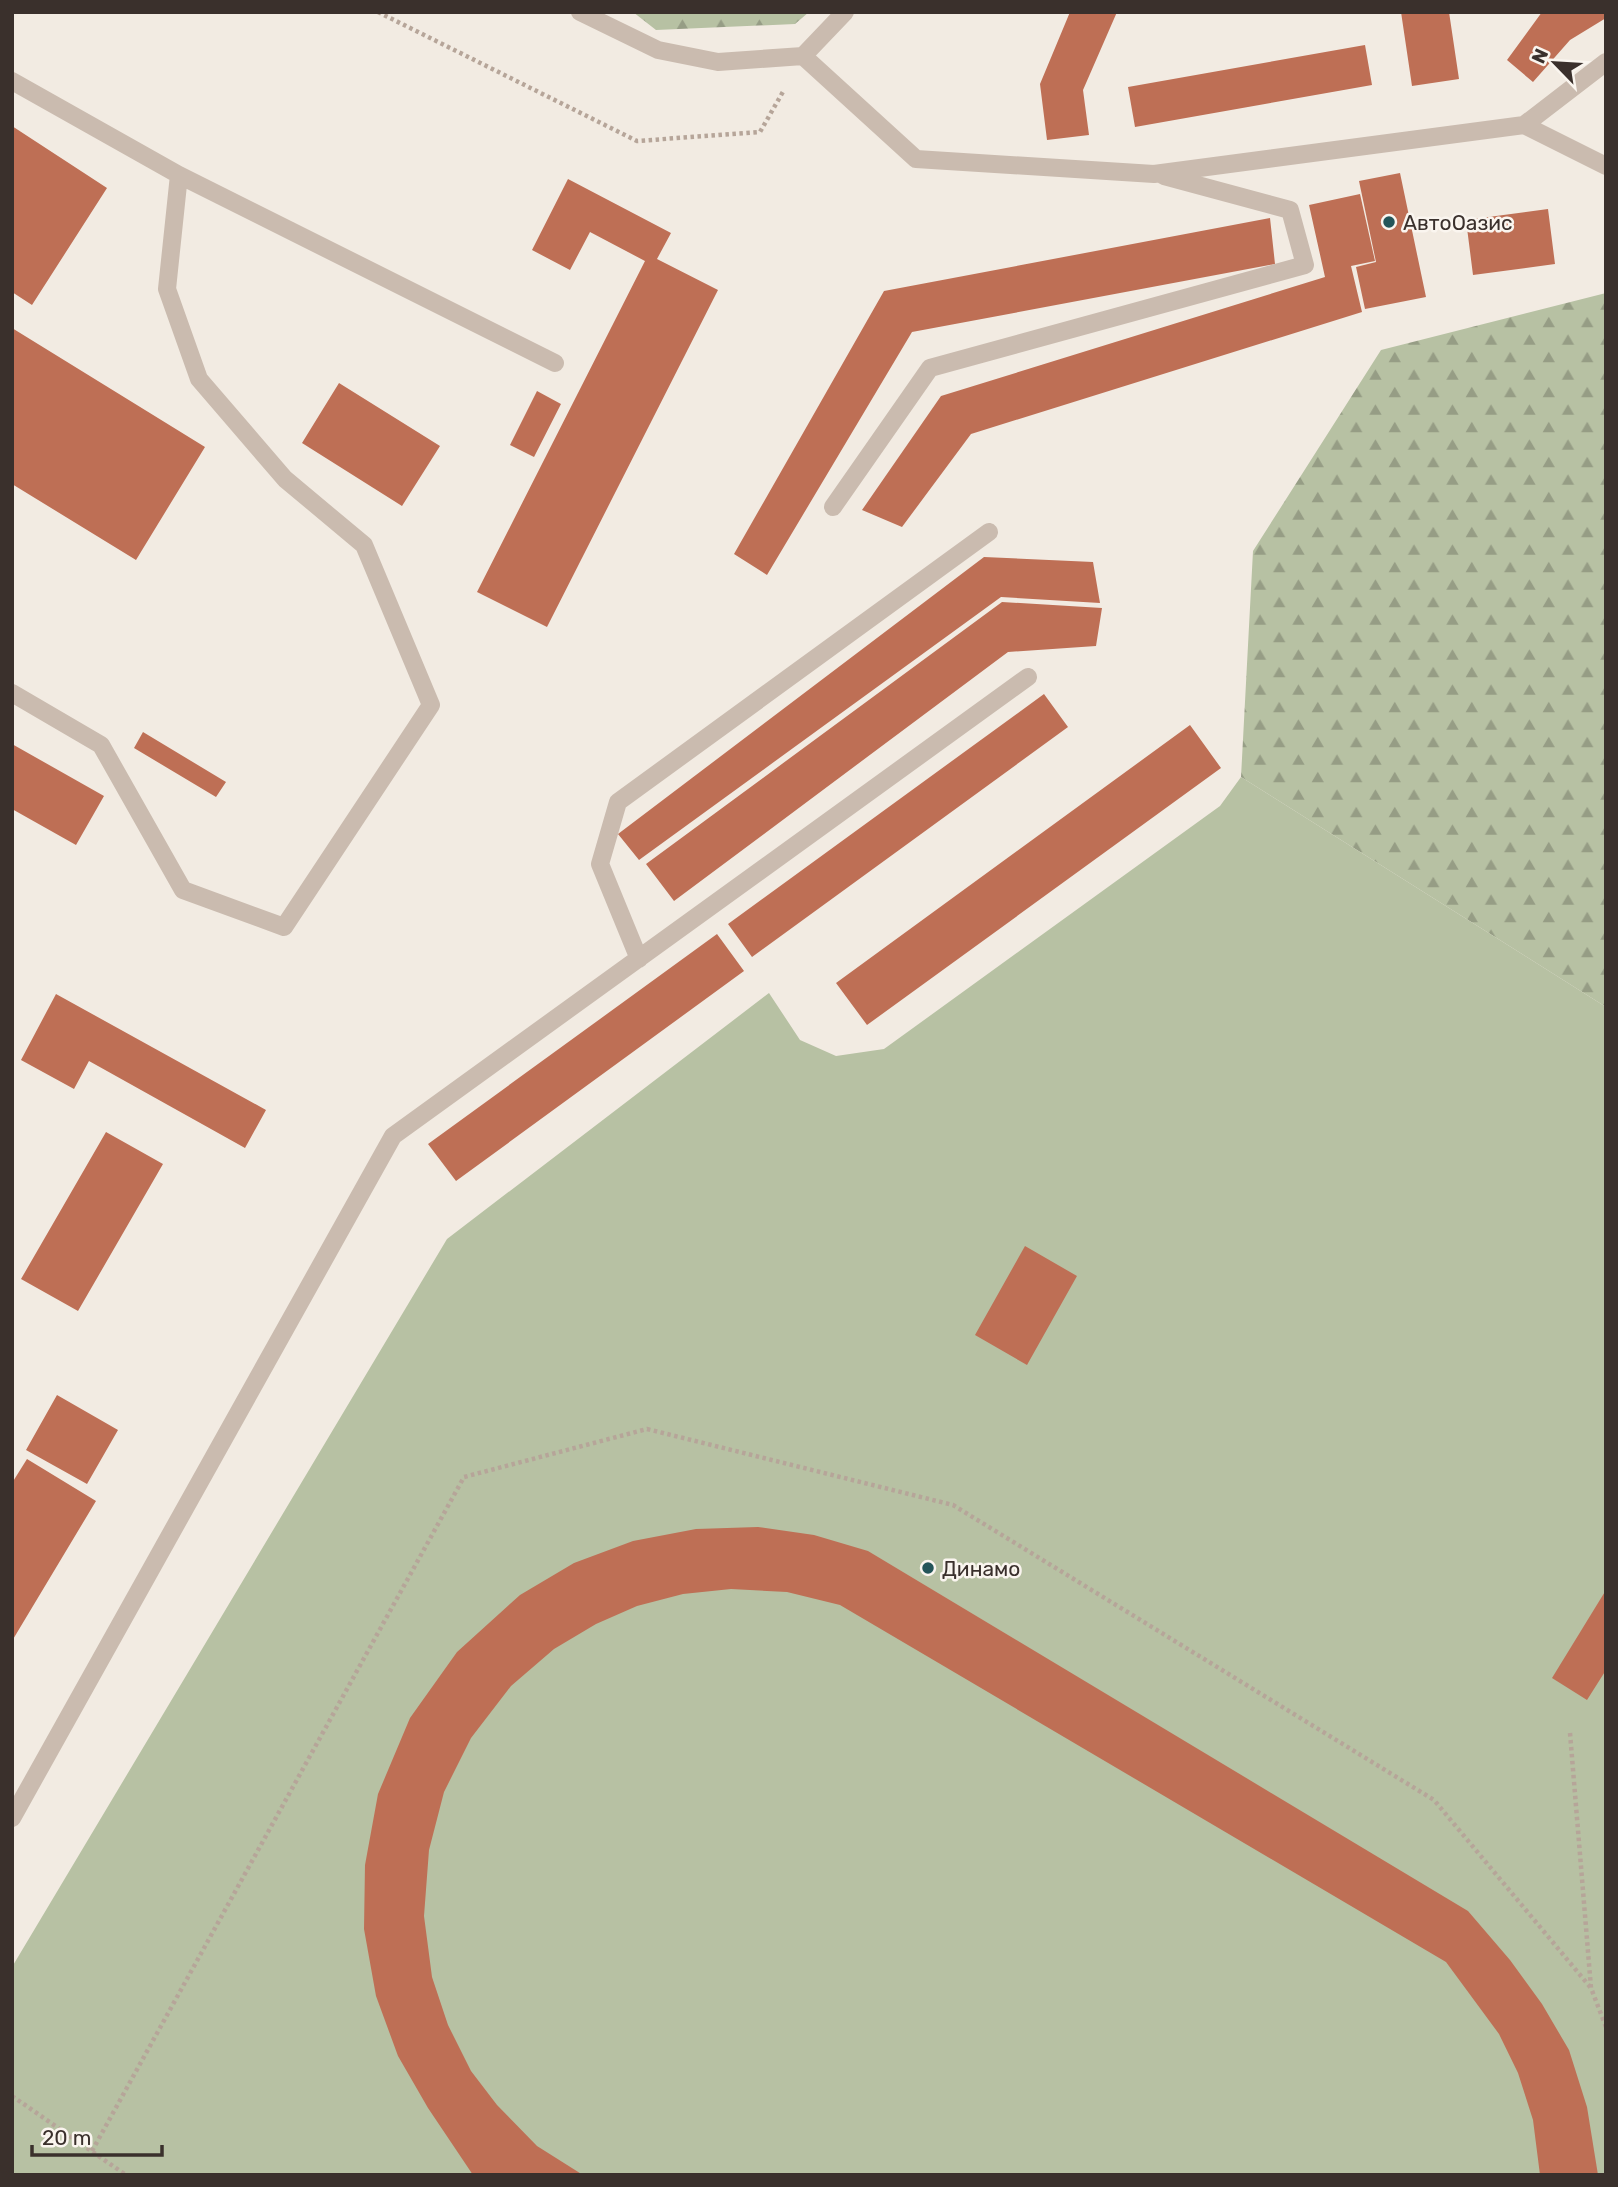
<svg xmlns="http://www.w3.org/2000/svg" width="1618" height="2187" font-family="Rubik,sans-serif">
  <style>
    .forest { fill: url(#forest-firs) }
    .pitch { fill: #b7c1a3 }
    .building { fill: #be6f55 }
    .lines { fill: none; stroke-linecap: round; stroke-linejoin: round }
    .path { stroke: #b6a599; stroke-width: 4.5; stroke-dasharray: 3.5 3.5; stroke-linecap: butt }
    .minor { stroke: #cabbaf; stroke-width: 18 }
    .poi-dot { fill: #245559; stroke: #faf5ef; stroke-width: 2.5 }
    .labels { text-anchor: middle; dominant-baseline: central; stroke-width: 5; stroke-linejoin: round; paint-order: stroke }
    .poi-label { font-size: 21px; fill: #3a302c; stroke: #faf5ef; text-anchor: start }
  </style>
  <defs>
    <pattern id="forest-firs" width="22" height="20" patternUnits="userSpaceOnUse" patternTransform="scale(1.75)"><rect width="22" height="20" fill="#b7c1a3"/><path d="M5 1l3.5 6h-7zM16 11l3.5 6h-7z" fill="#969d85"/></pattern>
  </defs>
  <rect width="100%" height="100%" fill="#f2ebe2"/>
  <path class="forest" d="M633 12H809L795 24 656 30Z
    M1606 293V1007L1241 777 1253 551 1381 350Z"/>
  <path class="pitch" d="M1241 777 1606 1007V2175H12V1967L447 1239 769 993 800 1040 836 1056 884 1049 1220 806Z"/>
  <path class="building" d="M1070 12H1117L1083 90 1089 135 1047 140 1040 84Z
    M1401 12H1449L1459 79 1412 86Z
    M1542 12H1606V18L1570 40 1533 82 1507 60Z
    M1365 45 1372 85 1135 127 1128 87Z
    M12 126 107 188 32 305 12 292Z
    M1400 173 1426 297 1365 309 1356 267 1376 262 1359 181Z
    M568 179 671 233 657 259 718 290 547 627 477 592 645 261 590 232 570 270 532 250Z
    M1360 194 1375 261 1351 266 1362 312 971 434 902 527 862 510 941 396 1325 277 1309 205Z
    M1548 209 1555 264 1473 275 1466 220Z
    M1270 218 1275 264 912 332 767 575 734 554 884 291Z
    M12 328 205 447 136 560 12 484Z
    M339 383 440 446 402 506 302 443Z
    M537 391 561 404 534 457 510 445Z
    M984 557 1093 562 1100 603 1001 597 639 860 618 834Z
    M1002 602 1102 608 1096 646 1008 652 674 901 646 864Z
    M1044 694 1068 727 752 957 728 924Z
    M1190 725 1221 768 867 1025 836 983Z
    M143 732 226 782 216 797 134 748Z
    M12 744 104 796 76 845 12 809Z
    M717 934 744 971 456 1181 428 1144Z
    M56 994 266 1110 245 1148 89 1061 74 1089 21 1060Z
    M106 1132 163 1164 78 1311 21 1279Z
    M1025 1246 1077 1276 1027 1365 975 1335Z
    M57 1395 118 1430 87 1484 26 1450Z
    M27 1459 96 1501 12 1641V1483Z
    M758 1527 814 1535 868 1551 1468 1911 1510 1960 1542 2004 1569 2050 1587 2107 1598 2175H1540L1533 2120 1518 2073 1499 2034 1446 1962 840 1605 787 1592 731 1589 683 1594 637 1606 596 1624 554 1649 511 1686 471 1738 444 1792 429 1850 424 1916 432 1977 448 2025 471 2071 497 2105 537 2146 583 2175H473L428 2108 398 2056 376 1996 364 1929 365 1865 378 1794 410 1718 457 1652 520 1595 574 1563 633 1541 696 1529Z
    M1606 1590V1670L1587 1700 1552 1678Z"/>
  <g class="lines">
    <path class="path" d="M378 12 637 141 760 132 784 90
      M1570 1733 1591 1988 1606 2027
      M12 2096 126 2175
      M92 2151 464 1477 647 1429 953 1505 1434 1800 1591 1988"/>
    <path class="minor" d="M580 12 658 50 718 62 803 56 845 12
      M803 56 916 159 1154 174 1524 125 1606 166
      M12 81 179 175 555 363
      M1524 125 1606 62
      M833 507 930 368 1305 265 1290 210 1164 176
      M12 693 101 745 183 890 284 927 431 705 364 545 285 479 199 379 167 289 179 175
      M639 959 600 864 618 802 989 532
      M12 1818 393 1136 1028 677"/>
  </g>
  <g class="poi-dot">
    <circle cx="1389" cy="222" r="7"/>
    <circle cx="928" cy="1568" r="7"/>
  </g>
  <g class="labels">
    <g class="poi-label">
      <text x="1403" y="222">АвтоОазис</text>
      <text x="942" y="1568">Динамо</text>
    </g>
  </g>
  <rect width="1618" height="2187" fill="none" stroke="#3a302c" stroke-width="28"/>
  <g transform="translate(1555 63) rotate(295)" stroke="#faf5ef" stroke-width="5" paint-order="stroke">
  <path d="M0-5L12 26L0 18L-12 26Z" fill="#3a302c"/>
  <text y="-10" font-size="19" font-weight="bold" text-anchor="middle" fill="#3a302c">N</text>
  </g>
  <path d="M32 2145v10h130v-10" fill="none" stroke="#3a302c" stroke-width="3.5"/>
  <text x="42" y="2145" font-size="21" fill="#3a302c" stroke="#faf5ef" stroke-width="5" paint-order="stroke">20 m</text>
</svg>
